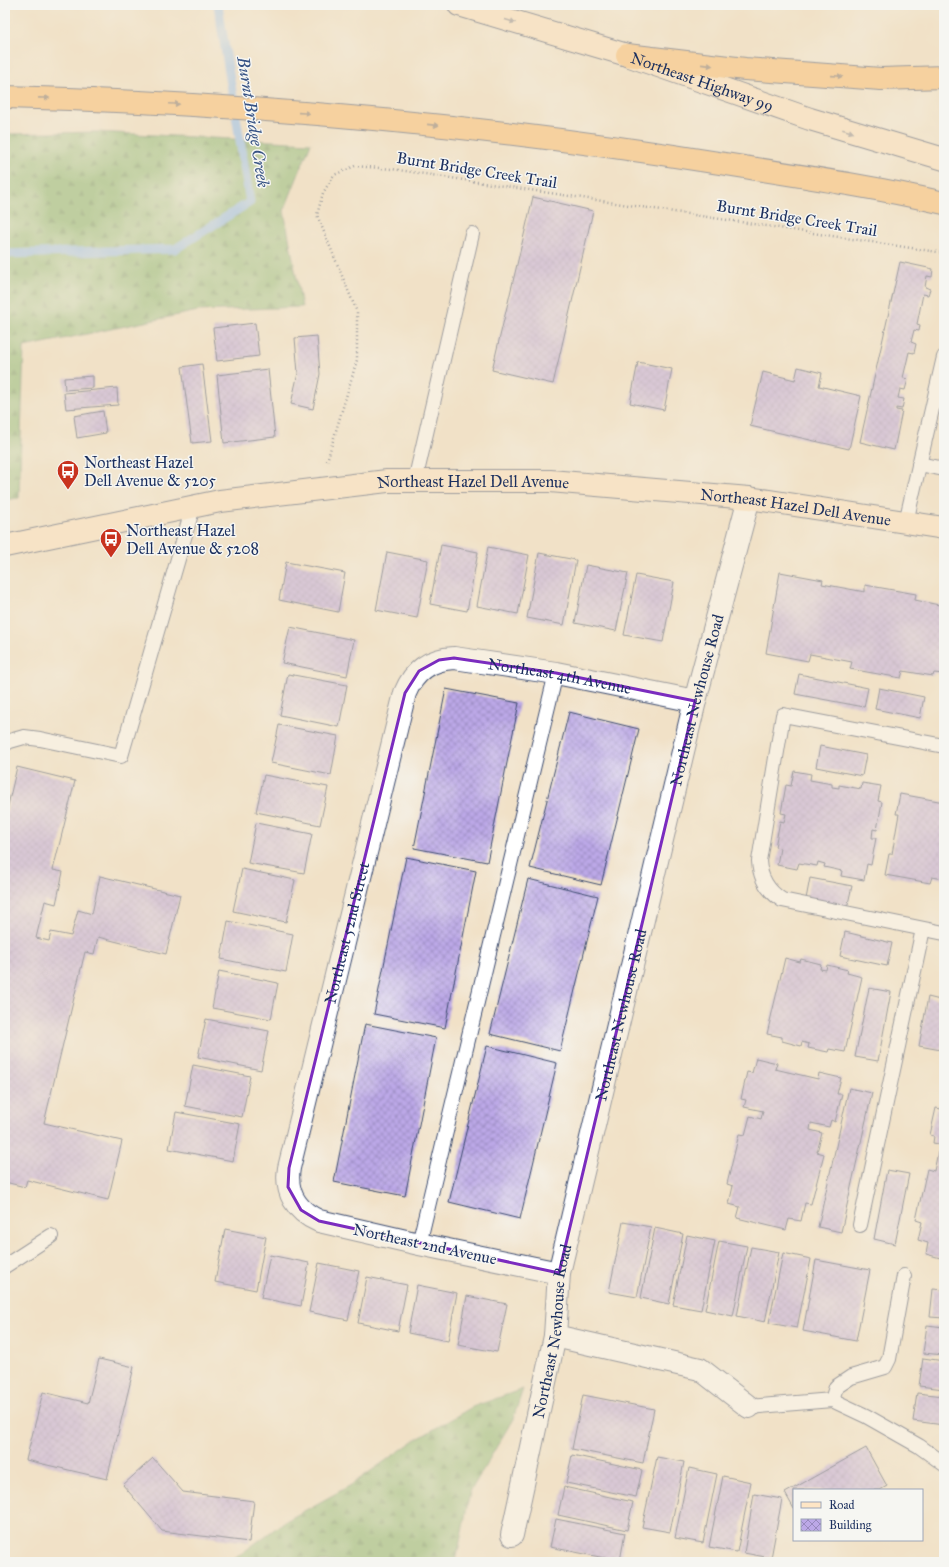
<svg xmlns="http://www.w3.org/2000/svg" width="949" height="1567" font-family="'IM FELL Great Primer',serif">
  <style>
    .forest { fill: url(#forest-firs); stroke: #507368 }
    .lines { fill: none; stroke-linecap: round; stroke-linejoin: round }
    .stream { stroke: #88bbf6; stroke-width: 9 }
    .building { fill: url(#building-cross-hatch) }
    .lane-casing { stroke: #3b4a6e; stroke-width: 16 }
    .street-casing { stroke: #3b4a6e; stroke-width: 24 }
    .secondary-casing { stroke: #3b4a6e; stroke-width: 24 }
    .highway-casing { stroke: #3b4a6e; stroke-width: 24 }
    .path { stroke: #3b4a6e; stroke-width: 2.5; stroke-dasharray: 1 3; stroke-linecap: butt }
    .lane { stroke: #fff; stroke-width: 14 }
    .street { stroke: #fff; stroke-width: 22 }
    .secondary { stroke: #fee5c5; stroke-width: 22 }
    .highway { stroke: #fcbd6f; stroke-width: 22 }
    .oneway { fill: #8c8a92 }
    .oneway2 { fill: #806f66 }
    .marked { fill: none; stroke: #7b2cbf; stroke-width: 3; stroke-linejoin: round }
    .labels { text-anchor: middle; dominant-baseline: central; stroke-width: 3; stroke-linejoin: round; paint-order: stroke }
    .street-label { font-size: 16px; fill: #1b2f5e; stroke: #f6f6f2 }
    .poi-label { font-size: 16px; fill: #1b2f5e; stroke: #f6f6f2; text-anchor: start }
    .water-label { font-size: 17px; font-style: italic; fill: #365284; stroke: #f6f6f2 }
  </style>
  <defs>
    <pattern id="forest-firs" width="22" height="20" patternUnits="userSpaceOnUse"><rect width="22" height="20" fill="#84b772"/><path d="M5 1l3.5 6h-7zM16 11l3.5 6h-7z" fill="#6b9561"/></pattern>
    <pattern id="building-cross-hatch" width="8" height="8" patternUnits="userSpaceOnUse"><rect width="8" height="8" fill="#bca8e7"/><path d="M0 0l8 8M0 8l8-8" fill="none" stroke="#9889be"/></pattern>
  </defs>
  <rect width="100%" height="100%" fill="#f6f6f2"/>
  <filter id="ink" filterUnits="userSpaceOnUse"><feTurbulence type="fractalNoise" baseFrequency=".025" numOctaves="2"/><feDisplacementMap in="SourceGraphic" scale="8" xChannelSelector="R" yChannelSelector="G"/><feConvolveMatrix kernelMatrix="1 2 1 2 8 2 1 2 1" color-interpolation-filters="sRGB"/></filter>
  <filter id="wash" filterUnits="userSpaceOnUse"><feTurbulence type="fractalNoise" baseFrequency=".012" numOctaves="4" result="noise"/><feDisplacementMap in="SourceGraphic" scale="16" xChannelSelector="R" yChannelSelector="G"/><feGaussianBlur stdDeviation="0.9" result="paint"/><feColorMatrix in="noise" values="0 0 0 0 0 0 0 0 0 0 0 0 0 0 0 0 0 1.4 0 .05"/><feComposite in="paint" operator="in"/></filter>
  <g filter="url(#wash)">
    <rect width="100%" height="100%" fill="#f1e1c7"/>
    <path class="forest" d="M96 132 311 143 284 211 302 307 198 311 24 347 19 498 5 500V134Z
      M523 1389 513 1419 470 1492 456 1562H230L284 1522 351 1485 412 1442 472 1407Z"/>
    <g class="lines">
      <path class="stream" d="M5 254 175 249 250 202 218 5"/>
    </g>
    <g id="blocks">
      <path class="building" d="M533 197 593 211 553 384 492 370Z
        M900 262 933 269 932 277 927 276 925 287 930 289 928 295 923 294 917 324 920 325 919 331 914 330 911 342 916 344 914 353 909 352 903 378 908 379 905 390 900 389 898 398 904 399 902 409 896 408V410L902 411 894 450 860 442Z
        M255 323 259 356 217 361 213 328Z
        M317 336 320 374 313 409 291 404 298 373 295 338Z
        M638 362 672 369 664 410 630 403Z
        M202 364 212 441 192 443 182 367Z
        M798 367 822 373 819 386 861 396 849 449 750 426 763 372 795 380Z
        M268 369 275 437 224 443 217 375Z
        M93 376V388L65 390 64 378Z
        M117 388 118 405 66 409 64 393Z
        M103 411 106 433 77 438 74 416Z
        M441 545 478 552 467 611 430 604Z
        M488 547 529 555 518 614 477 606Z
        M387 552 428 560 417 618 376 610Z
        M539 553 576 560 564 625 527 618Z
        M286 562 345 573 338 612 279 600Z
        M586 565 628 573 616 631 575 623Z
        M780 572 823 580 822 584 865 592V585L916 594 915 600 944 606V674L934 673 933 676 903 671 901 678 850 669 852 662 810 654 808 661 766 653Z
        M636 575 674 582 663 642 624 635Z
        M290 627 354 640 347 676 282 663Z
        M288 674 347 685 339 727 280 715Z
        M799 674 868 688 864 707 795 694Z
        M879 688 924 697 920 718 875 709Z
        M446 689 519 703 487 862 414 848Z
        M569 712 639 729 601 885 530 868Z
        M279 725 338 736 331 775 271 763Z
        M820 746 866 755 862 776 816 767Z
        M17 767 75 781 53 870 63 872 56 904 45 901 36 938 49 941 51 932 71 936 78 910 92 914 100 876 180 895 166 954 98 937 94 954 85 952 44 1123 122 1141 108 1200 27 1180 25 1187 5 1182V996L6 991 5 990V818Z
        M794 771 811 774 810 780 832 784V787L839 788V785L861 789 862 783 881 786 878 801 882 802 877 830 873 829 872 838H876L871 865 867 864 864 880 841 876 842 871 824 867 825 864 818 862 817 866 799 863 797 869 777 865 780 848 775 847 780 821 784 822 786 814 781 813 786 785 791 786Z
        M264 775 328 787 320 825 256 812Z
        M900 794 944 802V879L932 877 930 883 885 875 889 854H892L899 814H896Z
        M256 823 312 834 304 873 248 863Z
        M406 857 476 871 445 1028 374 1014Z
        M242 869 295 880 286 922 233 911Z
        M810 878 852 886 847 908 806 899Z
        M528 879 598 896 560 1051 490 1034Z
        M228 921 293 934 286 972 221 959Z
        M845 932 892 943 887 966 840 956Z
        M785 958 800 962 801 959 821 964 820 969 826 970 827 965 848 970 847 973 862 977 845 1052 829 1049 828 1052 808 1048 809 1044 802 1042 801 1046 782 1041V1037L767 1034Z
        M943 969H944V979H941Z
        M219 971 278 983 271 1019 212 1008Z
        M869 988 891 992 878 1061 855 1057Z
        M928 997 944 1001V1036L941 1050 919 1046Z
        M206 1019 269 1031 261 1070 198 1057Z
        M365 1024 436 1038 405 1196 334 1182Z
        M487 1046 557 1063 520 1219 449 1202Z
        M756 1058 777 1063 775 1069 818 1079 819 1073 841 1078 837 1094H842L835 1122 831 1120 829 1127 811 1123 810 1130 822 1133 817 1152 824 1154 811 1204 805 1203 801 1221 789 1219 786 1230 737 1218 740 1207 729 1204 733 1186 727 1184 739 1134 745 1135 750 1116 761 1119 763 1111 744 1107 746 1100 741 1099 747 1072 752 1073Z
        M193 1065 250 1076 242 1117 185 1106Z
        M849 1088 872 1093 841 1232 818 1227Z
        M943 1097H944V1145L933 1143 934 1136 930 1135 936 1108 941 1109Z
        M176 1112 240 1124 233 1161 169 1149Z
        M938 1152 944 1153V1259L926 1254 928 1243 918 1240 922 1222 916 1220 927 1169 934 1171Z
        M887 1170 909 1174 895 1244 874 1239Z
        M623 1222 651 1227 637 1297 609 1292Z
        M655 1228 683 1234 669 1304 641 1298Z
        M225 1229 266 1237 256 1290 215 1282Z
        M687 1235 715 1241 701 1310 673 1305Z
        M719 1241 747 1246 733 1316 705 1310Z
        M751 1247 779 1252 765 1322 737 1316Z
        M783 1253 811 1259 797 1328 769 1323Z
        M270 1255 309 1263 301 1306 261 1298Z
        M816 1260 870 1270 856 1341 803 1331Z
        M319 1263 359 1271 348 1320 309 1312Z
        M367 1277 407 1285 398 1331 358 1323Z
        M417 1285 457 1293 448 1341 408 1333Z
        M933 1289 944 1290V1318L930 1317Z
        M467 1296 507 1304 497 1352 458 1345Z
        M927 1325 944 1327V1355L923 1353Z
        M923 1358 944 1361V1389L919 1386Z
        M99 1359 134 1367 107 1479 26 1460 43 1392 88 1403Z
        M917 1393 944 1396V1425L913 1421Z
        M583 1395 654 1409 643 1463 572 1449Z
        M866 1448 887 1486 880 1490H794V1509L785 1493Z
        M572 1455 642 1470 636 1497 566 1483Z
        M657 1457 684 1462 670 1532 642 1527Z
        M153 1458 183 1492 254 1501 249 1542 162 1531 123 1485Z
        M689 1468 717 1474 703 1543 675 1538Z
        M723 1476 751 1482 737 1552 709 1547Z
        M564 1487 633 1502 627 1530 558 1515Z
        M754 1494 782 1499 771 1558 744 1553Z
        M556 1519 625 1533 620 1561 550 1547Z"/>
    </g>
  </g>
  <g filter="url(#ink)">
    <use href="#blocks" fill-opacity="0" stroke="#3b4a6e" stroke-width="1"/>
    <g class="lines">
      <g class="lane-casing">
        <path id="lane" d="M919 464 944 469
          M415 481 472 234
          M906 522 944 357
          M5 744 10 741 24 737 40 739 121 756 193 507
          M944 746 783 715 759 861C760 879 768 891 782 900L944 933
          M860 1225 923 929
          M419 1244 556 673
          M5 1266 51 1236
          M832 1400 836 1387 851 1377 885 1367 889 1359 904 1276
          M749 1407 832 1400 866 1416 919 1446 944 1464"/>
      </g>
      <g class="street-casing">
        <g id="street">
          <path id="s1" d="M559 1273 419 1244 319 1221C296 1211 285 1192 289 1168L405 693C414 671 430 659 454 658L556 673 695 701"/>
          <path d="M555 1336 700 1369 749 1407"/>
          <path id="s2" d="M512 1535 555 1336 559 1273 695 701 749 498"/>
        </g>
      </g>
      <g class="secondary-casing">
        <g id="secondary">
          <path id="s3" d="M459 5 627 55 810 119 944 159"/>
          <path id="s4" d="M5 546 220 501 387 481H550L749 498 944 528"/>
        </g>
      </g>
      <g class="highway-casing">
        <path id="highway" d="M627 55 745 69 881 79 944 77
          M5 97C244 103 483 125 719 163 794 175 870 186 944 203"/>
      </g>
      <path class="path" d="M327 461 357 360V312L317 215 323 193 334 175 355 166 392 169 944 253"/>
      <use href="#lane" class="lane"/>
      <use href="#street" class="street"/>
      <use href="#secondary" class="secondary"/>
      <use href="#highway" class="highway"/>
    </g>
    <defs><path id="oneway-solid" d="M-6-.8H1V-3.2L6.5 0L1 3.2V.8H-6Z"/></defs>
    <g class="oneway">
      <use href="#oneway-solid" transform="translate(510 21) rotate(17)"/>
      <use href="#oneway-solid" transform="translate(848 131) rotate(17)"/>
    </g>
    <g class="oneway2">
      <use href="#oneway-solid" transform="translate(707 65) rotate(6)"/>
      <use href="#oneway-solid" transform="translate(837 76) rotate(4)"/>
      <use href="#oneway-solid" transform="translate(44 98) rotate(1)"/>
      <use href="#oneway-solid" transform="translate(174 104) rotate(3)"/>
      <use href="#oneway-solid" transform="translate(304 113) rotate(4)"/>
      <use href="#oneway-solid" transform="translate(433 125) rotate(6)"/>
    </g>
  </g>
  <path d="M0 0H949V1567H0ZM454 658 556 673 695 701 559 1273 319 1221 301 1210 288 1187 289 1168 405 693 419 671 439 660Z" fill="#f1e1c7" fill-opacity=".55" fill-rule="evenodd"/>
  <path class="marked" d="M454 658 556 673 695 701 559 1273 319 1221 301 1210 288 1187 289 1168 405 693 419 671 439 660Z"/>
  <defs>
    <g id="bus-pin" transform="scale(1.15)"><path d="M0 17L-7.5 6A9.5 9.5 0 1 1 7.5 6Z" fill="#c8321e" stroke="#f6f6f2"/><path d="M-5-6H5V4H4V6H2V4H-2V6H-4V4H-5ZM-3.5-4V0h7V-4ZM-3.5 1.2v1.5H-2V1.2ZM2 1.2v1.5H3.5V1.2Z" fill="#fff"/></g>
  </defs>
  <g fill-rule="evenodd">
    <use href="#bus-pin" x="68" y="471"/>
    <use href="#bus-pin" x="111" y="539"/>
  </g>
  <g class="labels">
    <g class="street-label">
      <text stroke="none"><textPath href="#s3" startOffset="255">Northeast Highway 99</textPath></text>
      <text transform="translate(477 170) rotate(9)">Burnt Bridge Creek Trail</text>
      <text transform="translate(797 218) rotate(9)">Burnt Bridge Creek Trail</text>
      <text stroke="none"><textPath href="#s4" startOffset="474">Northeast Hazel Dell Avenue</textPath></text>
      <text stroke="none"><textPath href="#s4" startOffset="798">Northeast Hazel Dell Avenue</textPath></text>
      <text stroke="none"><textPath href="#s1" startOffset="972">Northeast 4th Avenue</textPath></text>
      <text stroke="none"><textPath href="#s2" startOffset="856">Northeast Newhouse Road</textPath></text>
      <text stroke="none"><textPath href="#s1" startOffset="554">Northeast 52nd Street</textPath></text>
      <text stroke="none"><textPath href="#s2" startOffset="532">Northeast Newhouse Road</textPath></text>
      <text transform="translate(425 1244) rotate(12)">Northeast 2nd Avenue</text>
      <text stroke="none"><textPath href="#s2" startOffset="208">Northeast Newhouse Road</textPath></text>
    </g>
    <g class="poi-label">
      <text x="84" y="462">Northeast Hazel<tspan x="84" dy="18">Dell Avenue &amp; 5205</tspan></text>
      <text x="126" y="530">Northeast Hazel<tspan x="126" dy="18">Dell Avenue &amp; 5208</tspan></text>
    </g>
    <g class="water-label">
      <text transform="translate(253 122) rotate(81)">Burnt Bridge Creek</text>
    </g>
  </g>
  <rect width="949" height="1567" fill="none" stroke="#f6f6f2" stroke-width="20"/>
  <rect x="793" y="1489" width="130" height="52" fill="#f6f6f2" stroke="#9ea6b7"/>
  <rect x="801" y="1502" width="20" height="6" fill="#fee5c5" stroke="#9ea6b7"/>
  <text x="829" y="1509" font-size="12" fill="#1b2f5e">Road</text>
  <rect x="801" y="1519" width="20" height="12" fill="url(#building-cross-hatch)" stroke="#9ea6b7"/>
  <text x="829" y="1529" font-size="12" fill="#1b2f5e">Building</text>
</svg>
